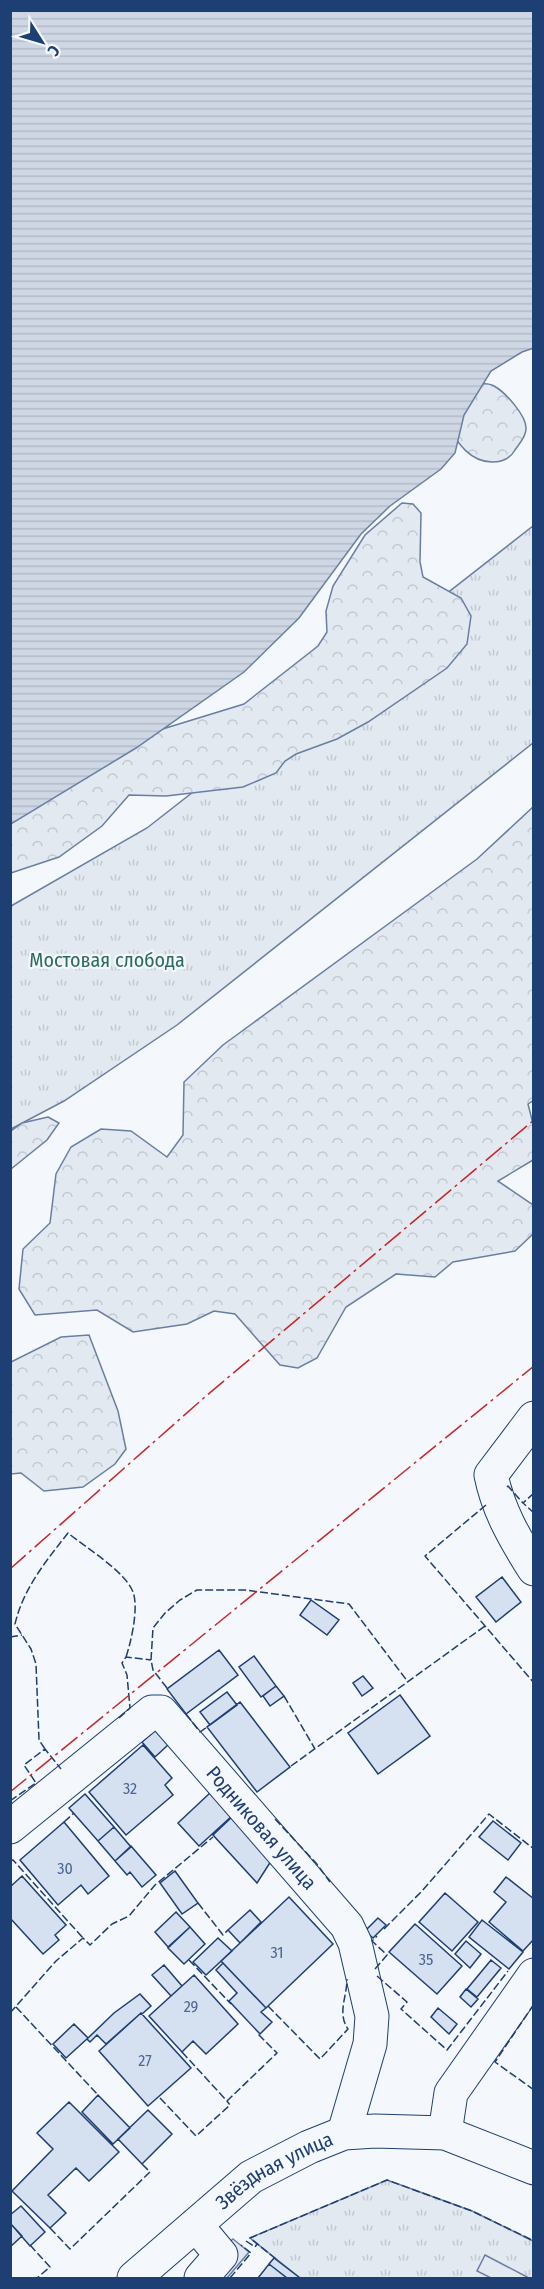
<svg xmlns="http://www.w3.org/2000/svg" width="544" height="2289" font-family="'Fira Sans Condensed',sans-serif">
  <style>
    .grass { fill: url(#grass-tufts); stroke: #687fa3; stroke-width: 1.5 }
    .forest { fill: url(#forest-crowns); stroke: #687fa3; stroke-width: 1.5 }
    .pitch { fill: #e3e9f0; stroke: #687fa3; stroke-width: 1.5 }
    .parking { fill: #e3e8f0; stroke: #687fa3; stroke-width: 1.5 }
    .water { fill: url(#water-rules); stroke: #687fa3; stroke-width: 1.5 }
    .building { fill: #d5e0f0; stroke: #1d3f73; stroke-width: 1.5 }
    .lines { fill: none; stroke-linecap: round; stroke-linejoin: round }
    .minor-casing { stroke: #1d3f73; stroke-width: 35 }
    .minor { stroke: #f4f7fb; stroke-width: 33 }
    .fence { stroke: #1d3f73; stroke-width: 1.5; stroke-dasharray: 8 3; stroke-linecap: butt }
    .power { stroke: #c62828; stroke-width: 1.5; stroke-dasharray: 21 4.5 3 4.5; stroke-linecap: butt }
    .labels { text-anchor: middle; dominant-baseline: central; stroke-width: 4.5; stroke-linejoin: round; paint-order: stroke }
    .number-label { font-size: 16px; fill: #4b6792 }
    .park-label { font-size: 20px; fill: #2c6c60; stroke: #f4f7fb }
    .street-label { font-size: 20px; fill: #1d3f73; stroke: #f4f7fb }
  </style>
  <defs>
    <pattern id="grass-tufts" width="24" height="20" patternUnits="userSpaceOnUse" patternTransform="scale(1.5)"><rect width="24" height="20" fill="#e3e9f0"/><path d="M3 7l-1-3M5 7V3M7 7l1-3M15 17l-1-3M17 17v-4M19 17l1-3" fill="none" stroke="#c2c9d1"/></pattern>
    <pattern id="forest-crowns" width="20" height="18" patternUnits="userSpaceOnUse" patternTransform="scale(1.5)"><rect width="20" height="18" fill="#e3e9f0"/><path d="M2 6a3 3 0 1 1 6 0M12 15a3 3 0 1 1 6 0" fill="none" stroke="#c2c9d1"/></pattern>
    <pattern id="water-rules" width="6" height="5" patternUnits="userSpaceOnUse" patternTransform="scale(1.5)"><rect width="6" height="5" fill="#cfd7e4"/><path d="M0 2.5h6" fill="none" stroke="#b1bac7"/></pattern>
  </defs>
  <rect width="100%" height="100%" fill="#f4f7fb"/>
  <path class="grass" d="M533 526V743L177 1025 64 1101 11 1129V906L147 828Z
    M387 2180 472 2211 533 2241V2278H300L250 2238Z"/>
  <path class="forest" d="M471 384C478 384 487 382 494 386 505 392 527 416 526 429 526 437 519 444 515 450 510 459 502 462 492 462 470 462 458 443 447 426Z
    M402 503 413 504 421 513 420 562 423 577 461 598 471 616 467 644 447 668 368 722 337 739 296 754 285 761 276 773 243 787 166 796 129 795 102 826 59 857 11 873V796L91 751 244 704 318 646 327 632 326 611 333 586 365 535Z
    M533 807 534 1100 528 1104 533 1124V1160L498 1181 533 1205V1234L515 1251 453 1262 435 1277 396 1274 346 1307 317 1358 298 1368 280 1365 235 1314 214 1311 187 1324 133 1332 97 1310 35 1315 19 1289 23 1249 50 1223 56 1174 71 1147 101 1129 131 1131 167 1157 183 1135 184 1082 223 1045 477 859Z
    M48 1117 59 1123 47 1140 11 1169V1131L22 1123Z
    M89 1335 118 1411 126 1449 115 1464 83 1487 44 1491 21 1473 11 1474V1362L61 1337Z"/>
  <path class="pitch" d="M485 2255 529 2278H491L477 2271Z"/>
  <path class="parking" d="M233 2239 249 2252 227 2278H190Z"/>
  <path class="water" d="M11 10 533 11 534 348 522 352 491 371 464 415 455 453 441 469 390 506 361 534 299 618 244 672 136 748 11 824Z"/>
  <path class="building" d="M502 1577 521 1602 496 1622 476 1597Z
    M311 1600 339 1620 327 1635 300 1615Z
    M219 1650 238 1675 186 1714 167 1689Z
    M254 1656 276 1686 261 1697 239 1667Z
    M363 1676 373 1688 362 1696 353 1683Z
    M276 1686 284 1696 270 1706 263 1696Z
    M227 1692 237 1705 210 1725 200 1712Z
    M400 1695 430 1736 378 1774 348 1733Z
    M240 1702 290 1767 257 1792 207 1727Z
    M156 1730 168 1745 155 1757 142 1742Z
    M143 1745 172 1778 165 1785 173 1795 126 1835 89 1792Z
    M211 1792 233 1815 199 1846 178 1823Z
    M85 1794 114 1827 98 1841 69 1808Z
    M234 1815 273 1858 257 1883 213 1835Z
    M493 1821 521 1843 508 1860 479 1837Z
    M64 1822 109 1876 88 1894 81 1885 58 1905 20 1860Z
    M114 1827 131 1847 115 1861 98 1841Z
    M131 1846 156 1875 142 1887 130 1872 127 1875 115 1861Z
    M175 1871 198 1903 182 1914 160 1883Z
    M22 1876 66 1925 55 1935 59 1940 43 1954 10 1918V1887Z
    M506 1877 534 1899V1939L523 1951 489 1922 506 1902 494 1892Z
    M445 1893 478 1922 452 1951 419 1922Z
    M289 1897 333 1944 266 2008 221 1961Z
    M250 1910 261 1922 240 1943 228 1930Z
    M176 1912 190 1927 168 1947 155 1932Z
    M378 1918 386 1925 373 1938 365 1931Z
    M482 1920 523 1952 509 1969 469 1937Z
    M415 1924 462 1966 437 1994 389 1952Z
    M190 1927 205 1944 184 1964 168 1948Z
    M218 1938 232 1951 206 1975 193 1962Z
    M466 1941 481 1954 470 1968 455 1954Z
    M491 1960 501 1968 477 1997 467 1989Z
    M223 1963 266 2008 261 2012 272 2022 260 2034 229 2001 237 1993 216 1970Z
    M164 1965 182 1986 171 1996 152 1975Z
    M194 1975 238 2024 206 2054 193 2041 182 2052 149 2016Z
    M466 1989 478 1999 471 2007 460 1997Z
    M140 1994 151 2006 142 2014 141 2013 106 2044 97 2035 90 2042 87 2039 114 2013Z
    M438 2008 457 2024 449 2034 431 2017Z
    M141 2013 191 2068 148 2106 99 2051Z
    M74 2024 88 2038 66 2058 53 2044Z
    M98 2095 130 2128 113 2144 82 2112Z
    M69 2102 119 2152 89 2181 76 2168 48 2195 66 2213 50 2228 12 2191 53 2149 37 2133Z
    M148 2110 172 2134 142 2164 118 2139Z
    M21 2206 45 2232 30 2246 10 2223V2215Z
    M10 2223 22 2236 10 2247Z
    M274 2258 300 2278H287L269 2264Z
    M269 2264 287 2278H258Z"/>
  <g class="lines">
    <g class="minor-casing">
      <g id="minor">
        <path d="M534 1418 491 1475C498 1510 515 1539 534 1569"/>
        <path id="s1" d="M10 1827 152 1712H161L347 1926 355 1943 372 2016 370 2044 344 2133"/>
        <path d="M445 2133 451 2093 534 1975"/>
        <path d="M196 2225 221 2255 201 2278"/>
        <path id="s2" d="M134 2278 251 2177 309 2147 344 2133 375 2131 445 2133 534 2168"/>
      </g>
    </g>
    <use href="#minor" class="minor"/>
    <path class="fence" d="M507 1487 508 1486 523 1503
      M534 1493 523 1503 534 1513
      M486 1505 425 1556 534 1683
      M10 1637 22 1635
      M167 1688 153 1670 151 1660 153 1628 165 1613 180 1600 197 1590H245L349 1604 408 1682
      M284 1696 315 1749
      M186 1714 200 1732 207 1727
      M119 1718 130 1708 127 1675 122 1663 126 1657 151 1660
      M45 1749 39 1740 36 1664 31 1649 15 1624C23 1589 46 1561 68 1533 86 1548 125 1571 133 1592 139 1608 131 1642 126 1657
      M291 1766 485 1626
      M10 1801 36 1783 24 1765 45 1749 61 1769
      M275 1819 316 1863 330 1882
      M64 1822 74 1813
      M10 1861 13 1860 83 1938
      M198 1903 223 1935 228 1930
      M384 1929 422 1891 489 1814 534 1849
      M189 1960 231 2004
      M375 1969 387 1955 372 1941 377 1936
      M377 1976 407 2002 401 2009 447 2050 508 1971
      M534 2004 495 2062 534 2090
      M268 2006 320 2059 348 2029C337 2013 347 1997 347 1979
      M16 2007 98 2095
      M10 2013 56 1961 83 1938 90 1945 112 1924 129 1916 155 1885 213 1837
      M182 2052 227 2101 277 2053 257 2033
      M160 2098 196 2136 230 2105 227 2101
      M50 2228 70 2249 150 2172 142 2164
      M246 2241 255 2247 257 2244
      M30 2245 50 2267 37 2278
      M276 2259 250 2238 387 2180 472 2211 534 2241
      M230 2278 251 2253 241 2245"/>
    <path class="power" d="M10 1569 206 1396 534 1120
      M10 1792 534 1366"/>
  </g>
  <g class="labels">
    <g class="number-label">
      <text x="130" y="1788">32</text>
      <text x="65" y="1868">30</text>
      <text x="277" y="1952">31</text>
      <text x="426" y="1959">35</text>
      <text x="191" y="2006">29</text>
      <text x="145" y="2060">27</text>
    </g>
    <g class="park-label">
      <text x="107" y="960">Мостовая слобода</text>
    </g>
    <g class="street-label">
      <text stroke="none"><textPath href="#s1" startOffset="345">Родниковая улица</textPath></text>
      <text stroke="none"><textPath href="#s2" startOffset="178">Звёздная улица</textPath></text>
    </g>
  </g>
  <rect width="544" height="2289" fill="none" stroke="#1d3f73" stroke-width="24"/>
  <g transform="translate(42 42) rotate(127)" stroke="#f4f7fb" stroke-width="4.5" paint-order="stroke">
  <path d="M0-4.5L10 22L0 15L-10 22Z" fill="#1d3f73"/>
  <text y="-9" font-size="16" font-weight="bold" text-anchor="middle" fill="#1d3f73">С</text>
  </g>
</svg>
